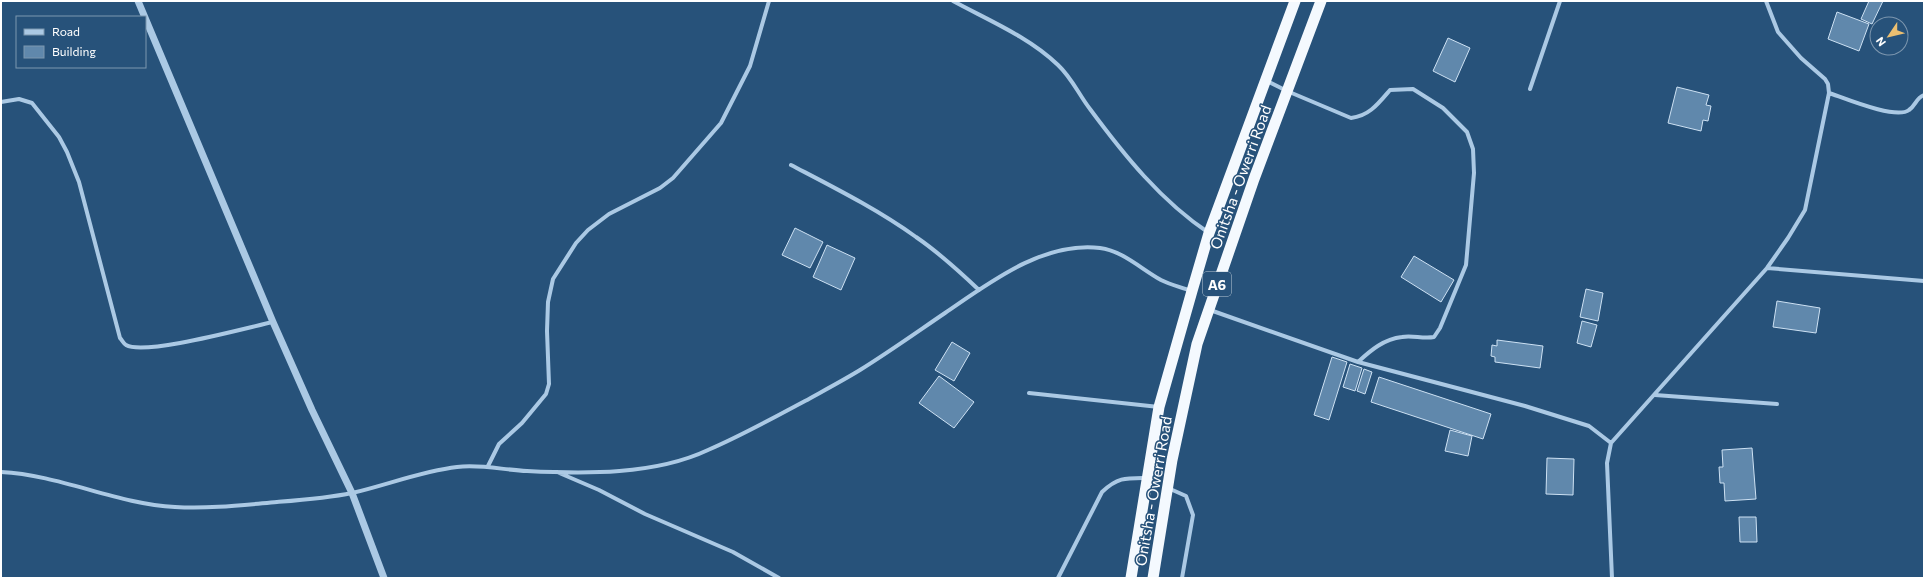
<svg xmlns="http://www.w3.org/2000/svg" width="1925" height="579" font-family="Commissioner,sans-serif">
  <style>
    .building { fill: #6088ac; stroke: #cde1f3 }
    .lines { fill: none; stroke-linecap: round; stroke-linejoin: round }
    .minor { stroke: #abc9e4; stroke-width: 4 }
    .tertiary { stroke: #abc9e4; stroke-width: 7 }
    .trunk { stroke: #f4f9fe; stroke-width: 11 }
    .labels { text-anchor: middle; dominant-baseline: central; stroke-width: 3; stroke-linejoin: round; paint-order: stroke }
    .shield { fill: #27527a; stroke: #becbd7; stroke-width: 1 }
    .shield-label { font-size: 14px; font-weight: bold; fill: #fff }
    .street-label { font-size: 15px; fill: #fff; stroke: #27527a }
  </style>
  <rect width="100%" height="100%" fill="#27527a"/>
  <path class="building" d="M1869 1H1883L1872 24 1861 19Z
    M1837 12 1869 24 1859 51 1828 39Z
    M1448 38 1470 48 1455 82 1433 71Z
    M1677 87 1709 95 1706 105 1711 106 1708 121 1703 120 1701 131 1668 123Z
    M795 228 823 242 810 268 782 255Z
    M827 245 855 258 841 290 813 277Z
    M1414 256 1454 280 1441 302 1401 277Z
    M1586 289 1603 293 1598 321 1580 317Z
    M1777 301 1820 308 1816 333 1773 327Z
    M1582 321 1597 325 1591 347 1577 343Z
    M1497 340 1543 346 1540 368 1495 362V357L1491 356 1492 345 1497 346Z
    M952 342 970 353 954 381 935 370Z
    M1332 357 1347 362 1329 420 1314 415Z
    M1350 364 1362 368 1355 391 1343 387Z
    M1364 369 1372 372 1365 394 1357 391Z
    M939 376 974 402 954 428 919 403Z
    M1379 377 1491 414 1483 439 1371 402Z
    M1450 430 1472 436 1468 456 1445 451Z
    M1752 448 1756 499 1725 501 1724 483H1720L1719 467H1723L1722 450Z
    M1547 458 1574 459 1573 495 1546 494Z
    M1739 517H1756L1757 542H1740Z"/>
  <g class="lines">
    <path class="minor" d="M953 1C988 20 1029 37 1058 65 1072 78 1079 95 1090 109 1124 155 1161 201 1209 233
      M1267 81 1287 91 1351 118C1369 116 1378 104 1390 90L1413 89 1443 108 1467 132 1473 149 1474 173 1466 265 1440 328 1434 337C1423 339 1412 335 1402 337 1384 339 1371 350 1358 362
      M1530 89 1560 1
      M1829 93C1844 98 1896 120 1909 110 1916 105 1916 98 1924 95
      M1 102 19 99 32 103 59 137 67 152 79 182 120 338C122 340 124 344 126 345 145 356 249 327 273 322
      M791 165C833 187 877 209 916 237 938 252 959 271 979 290
      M1767 268 1924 281
      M1210 310 1358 362 1525 406 1589 426 1611 443 1607 463 1612 578
      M1029 393 1159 407
      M1655 395 1777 404
      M1611 443 1767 268 1788 238 1805 210 1829 93 1828 84 1825 79 1801 58 1778 32 1766 1
      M488 466 499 444 522 423 546 394 549 384 547 331 548 302 553 279 576 243 588 230 609 214 660 188 673 178 721 123 750 66 769 1
      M1 472C61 475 116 504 175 507 209 509 243 505 277 502 302 500 328 498 352 493 387 485 422 471 457 467 481 464 503 470 527 471 585 474 655 475 708 450 741 436 773 418 805 401 823 391 842 381 860 370 889 352 917 332 945 313 989 283 1043 241 1100 248 1123 251 1141 269 1161 280 1171 285 1181 287 1191 291
      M557 472 599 490 645 514 733 552 779 578
      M1168 488 1186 496 1193 515 1182 578
      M1058 578 1102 492C1118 477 1126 478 1147 478"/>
    <path class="tertiary" d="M138 1 273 322 312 410 352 493 384 578"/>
    <path class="trunk" d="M1131 578 1159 407 1192 291 1209 233 1295 1
      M1153 578 1172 460 1197 344 1254 179 1321 1"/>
  </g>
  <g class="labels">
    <rect class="shield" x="1203" y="272" width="28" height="24" rx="3"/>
    <g class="shield-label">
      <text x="1217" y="284">A6</text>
    </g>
    <g class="street-label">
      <text transform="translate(1240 177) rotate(-70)">Onitsha - Owerri Road</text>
      <text transform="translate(1153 491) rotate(-80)">Onitsha - Owerri Road</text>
    </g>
  </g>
  <rect width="1925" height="579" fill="none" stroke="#ffffff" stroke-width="4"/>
  <rect x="16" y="16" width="130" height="52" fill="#27527a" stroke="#7d97af"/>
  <rect x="24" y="29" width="20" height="6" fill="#abc9e4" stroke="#7d97af"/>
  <text x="52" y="36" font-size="12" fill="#ffffff">Road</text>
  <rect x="24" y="46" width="20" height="12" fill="#6088ac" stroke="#7d97af"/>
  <text x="52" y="56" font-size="12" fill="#ffffff">Building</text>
  <g transform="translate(1889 36) rotate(235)"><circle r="19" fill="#27527a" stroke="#7d97af"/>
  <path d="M0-3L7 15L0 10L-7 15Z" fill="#ebbf71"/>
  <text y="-6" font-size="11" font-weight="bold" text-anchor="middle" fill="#ffffff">N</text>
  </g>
</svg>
